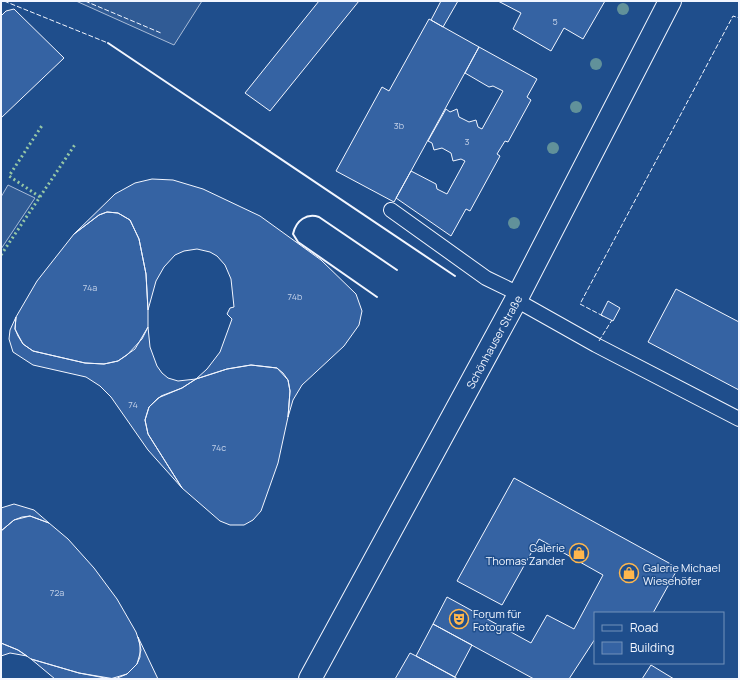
<svg xmlns="http://www.w3.org/2000/svg" width="740" height="680" font-family="Manrope,sans-serif">
  <style>
    .built { fill: #305b95; stroke: #a8bbd7 }
    .building { fill: #3563a3; stroke: #f2f6ff }
    .lines { fill: none; stroke-linecap: round; stroke-linejoin: round }
    .service-casing { stroke: #f2f6ff; stroke-width: 16 }
    .tertiary-casing { stroke: #f2f6ff; stroke-width: 24 }
    .service { stroke: #1f4e8c; stroke-width: 14 }
    .tertiary { stroke: #1f4e8c; stroke-width: 22 }
    .hedge { stroke: #97c8a6; stroke-width: 3; stroke-dasharray: 2 3; stroke-linecap: butt }
    .fence { stroke: #f2f6ff; stroke-width: 1; stroke-dasharray: 5 2; stroke-linecap: butt }
    .wall { stroke: #f2f6ff; stroke-width: 2 }
    .tree { fill: #61919a }
    .labels { text-anchor: middle; dominant-baseline: central; stroke-width: 3; stroke-linejoin: round; paint-order: stroke }
    .number-label { font-size: 9px; fill: #c3d1e8 }
    .street-label { font-size: 11px; fill: #f2f6ff; stroke: #1f4e8c }
    .poi-label { font-size: 11px; fill: #f2f6ff; stroke: #1f4e8c; text-anchor: start }
  </style>
  <rect width="100%" height="100%" fill="#1f4e8c"/>
  <path class="built" d="M76 1H202L174 45Z
    M8 185 35 198 1 249V197Z"/>
  <path class="building" d="M319 1H359L270 111 245 93Z
    M441 1H458L443 27 431 20Z
    M498 1H605L583 39 564 28 551 51 513 29 521 13Z
    M14 9 64 58 1 118V16L6 11Z
    M429 19 479 47 394 202 336 171 382 87 389 91Z
    M479 47 537 79 527 97 531 100 508 142 505 141 497 154 500 156 470 211 466 209 451 236 396 198 411 171 436 184 437 189 447 194 465 161 461 159 453 161 451 153 442 148 434 150 432 143 428 141 446 109 450 112 457 109 459 117 469 122 476 120 478 127 482 129 503 91 493 86 489 87 465 73Z
    M152 179 173 180 203 189 260 216 321 260 356 294 362 311 359 325 344 346 302 385 293 400 288 417 290 391 288 380 277 368 251 365 227 369 196 379 207 369 220 352 232 319 227 314 230 308 234 307 231 279 225 265 217 256 210 252 197 249 184 251 175 255 164 267 156 281 148 310 146 274 139 239 130 220 118 213 107 212 99 215 74 234 115 194 135 183Z
    M107 212 118 213 130 220 139 239 146 274 148 310V327L142 339 127 355 118 361 104 364 85 363 33 351 23 344 18 336 15 329 16 317 37 281 74 234 99 215Z
    M676 289 739 322V390L648 342Z
    M608 301 620 308 613 321 601 315Z
    M16 317 15 329 23 344 33 351 85 363 104 364 118 361 135 349 148 327 150 347 157 366 162 373 168 378 178 381 196 379 182 388 158 398 149 407 145 420 148 434 182 488 148 450 111 397 100 386 86 377 33 365 13 352 9 339 10 330Z
    M251 365 277 368 283 373 288 380 290 391 288 417 278 463 261 511 253 520 244 525H230L220 521 182 488 148 434 145 420 149 407 161 396 182 388 196 379 227 369Z
    M514 478 678 568 653 613H595V639L569 679H534L433 624 447 597 531 643 547 615 574 629 603 575 539 539 502 605 457 581Z
    M14 504 34 510 49 523 30 516 22 517 14 520 1 531V508Z
    M30 516 49 523 68 539 94 568 117 599 136 632 140 644V657L137 664 127 674 110 679 79 673 31 659 18 650 1 643V531L14 520Z
    M433 624 472 645 455 677 416 656Z
    M138 637 158 679H55L31 659 79 673 115 679 127 674 137 664 141 650Z
    M1 643 18 650 27 656 10 653 1 656Z
    M410 653 416 656 458 679H395Z
    M651 665 674 679H642Z"/>
  <g class="lines">
    <g class="service-casing">
      <path id="service" d="M391 210 486 278 519 294
        M516 300 596 345 739 419"/>
    </g>
    <g class="tertiary-casing">
      <g id="tertiary">
        <path id="s1" d="M310 679 516 300 670 1"/>
      </g>
    </g>
    <use href="#service" class="service"/>
    <use href="#tertiary" class="tertiary"/>
    <path class="hedge" d="M40 197 9 176 43 124
      M1 255 76 143"/>
    <path class="fence" d="M4 1 108 43
      M85 1 161 33
      M603 316 580 304 733 16 739 18
      M599 341 612 320"/>
    <path class="wall" d="M108 43 455 276
      M377 297 298 242 293 234C296 220 307 213 319 217L397 270"/>
  </g>
  <g class="tree">
    <circle cx="623" cy="9" r="6"/>
    <circle cx="596" cy="64" r="6"/>
    <circle cx="576" cy="107" r="6"/>
    <circle cx="553" cy="148" r="6"/>
    <circle cx="514" cy="223" r="6"/>
  </g>
  <defs>
    <g id="shop-ring" transform="scale(1)"><circle r="9.5" fill="#1f4e8c" stroke="#ffb74d" stroke-width="1.5"/><path d="M-5-2.5h2.3a2.7 3.5 0 0 1 5.4 0H5L5.5 6h-11ZM-1.5-2.5h3a1.5 2.3 0 0 0-3 0Z" fill="#ffb74d"/></g>
    <g id="theatre-ring" transform="scale(1)"><circle r="9.5" fill="#1f4e8c" stroke="#ffb74d" stroke-width="1.5"/><path d="M-5-5.5Q0-4 5-5.5V0Q5 5 0 6Q-5 5-5 0ZM-3.3-2.5H-1v1.5H-3.3ZM1-2.5H3.3v1.5H1ZM-2.8 1Q0 5.5 2.8 1Z" fill="#ffb74d"/></g>
  </defs>
  <g fill-rule="evenodd">
    <use href="#shop-ring" x="579" y="553"/>
    <use href="#shop-ring" x="629" y="573"/>
    <use href="#theatre-ring" x="459" y="619"/>
  </g>
  <g class="labels">
    <g class="number-label">
      <text x="555" y="21">5</text>
      <text x="399" y="125">3b</text>
      <text x="467" y="141">3</text>
      <text x="90" y="287">74a</text>
      <text x="295" y="296">74b</text>
      <text x="133" y="404">74</text>
      <text x="219" y="447">74c</text>
      <text x="57" y="592">72a</text>
    </g>
    <g class="street-label">
      <text stroke="none"><textPath href="#s1" startOffset="384">Schönhauser Straße</textPath></text>
    </g>
    <g class="poi-label">
      <text x="565" y="547" text-anchor="end">Galerie<tspan x="565" dy="13">Thomas Zander</tspan></text>
      <text x="643" y="567">Galerie Michael<tspan x="643" dy="13">Wiesehöfer</tspan></text>
      <text x="473" y="613">Forum für<tspan x="473" dy="13">Fotografie</tspan></text>
    </g>
  </g>
  <rect width="740" height="680" fill="none" stroke="#f2f6ff" stroke-width="4"/>
  <rect x="594" y="612" width="130" height="52" fill="#1f4e8c" stroke="#7391ba"/>
  <rect x="602" y="625" width="20" height="6" fill="#1f4e8c" stroke="#7391ba"/>
  <text x="630" y="632" font-size="12" fill="#f2f6ff">Road</text>
  <rect x="602" y="642" width="20" height="12" fill="#3563a3" stroke="#7391ba"/>
  <text x="630" y="652" font-size="12" fill="#f2f6ff">Building</text>
</svg>
